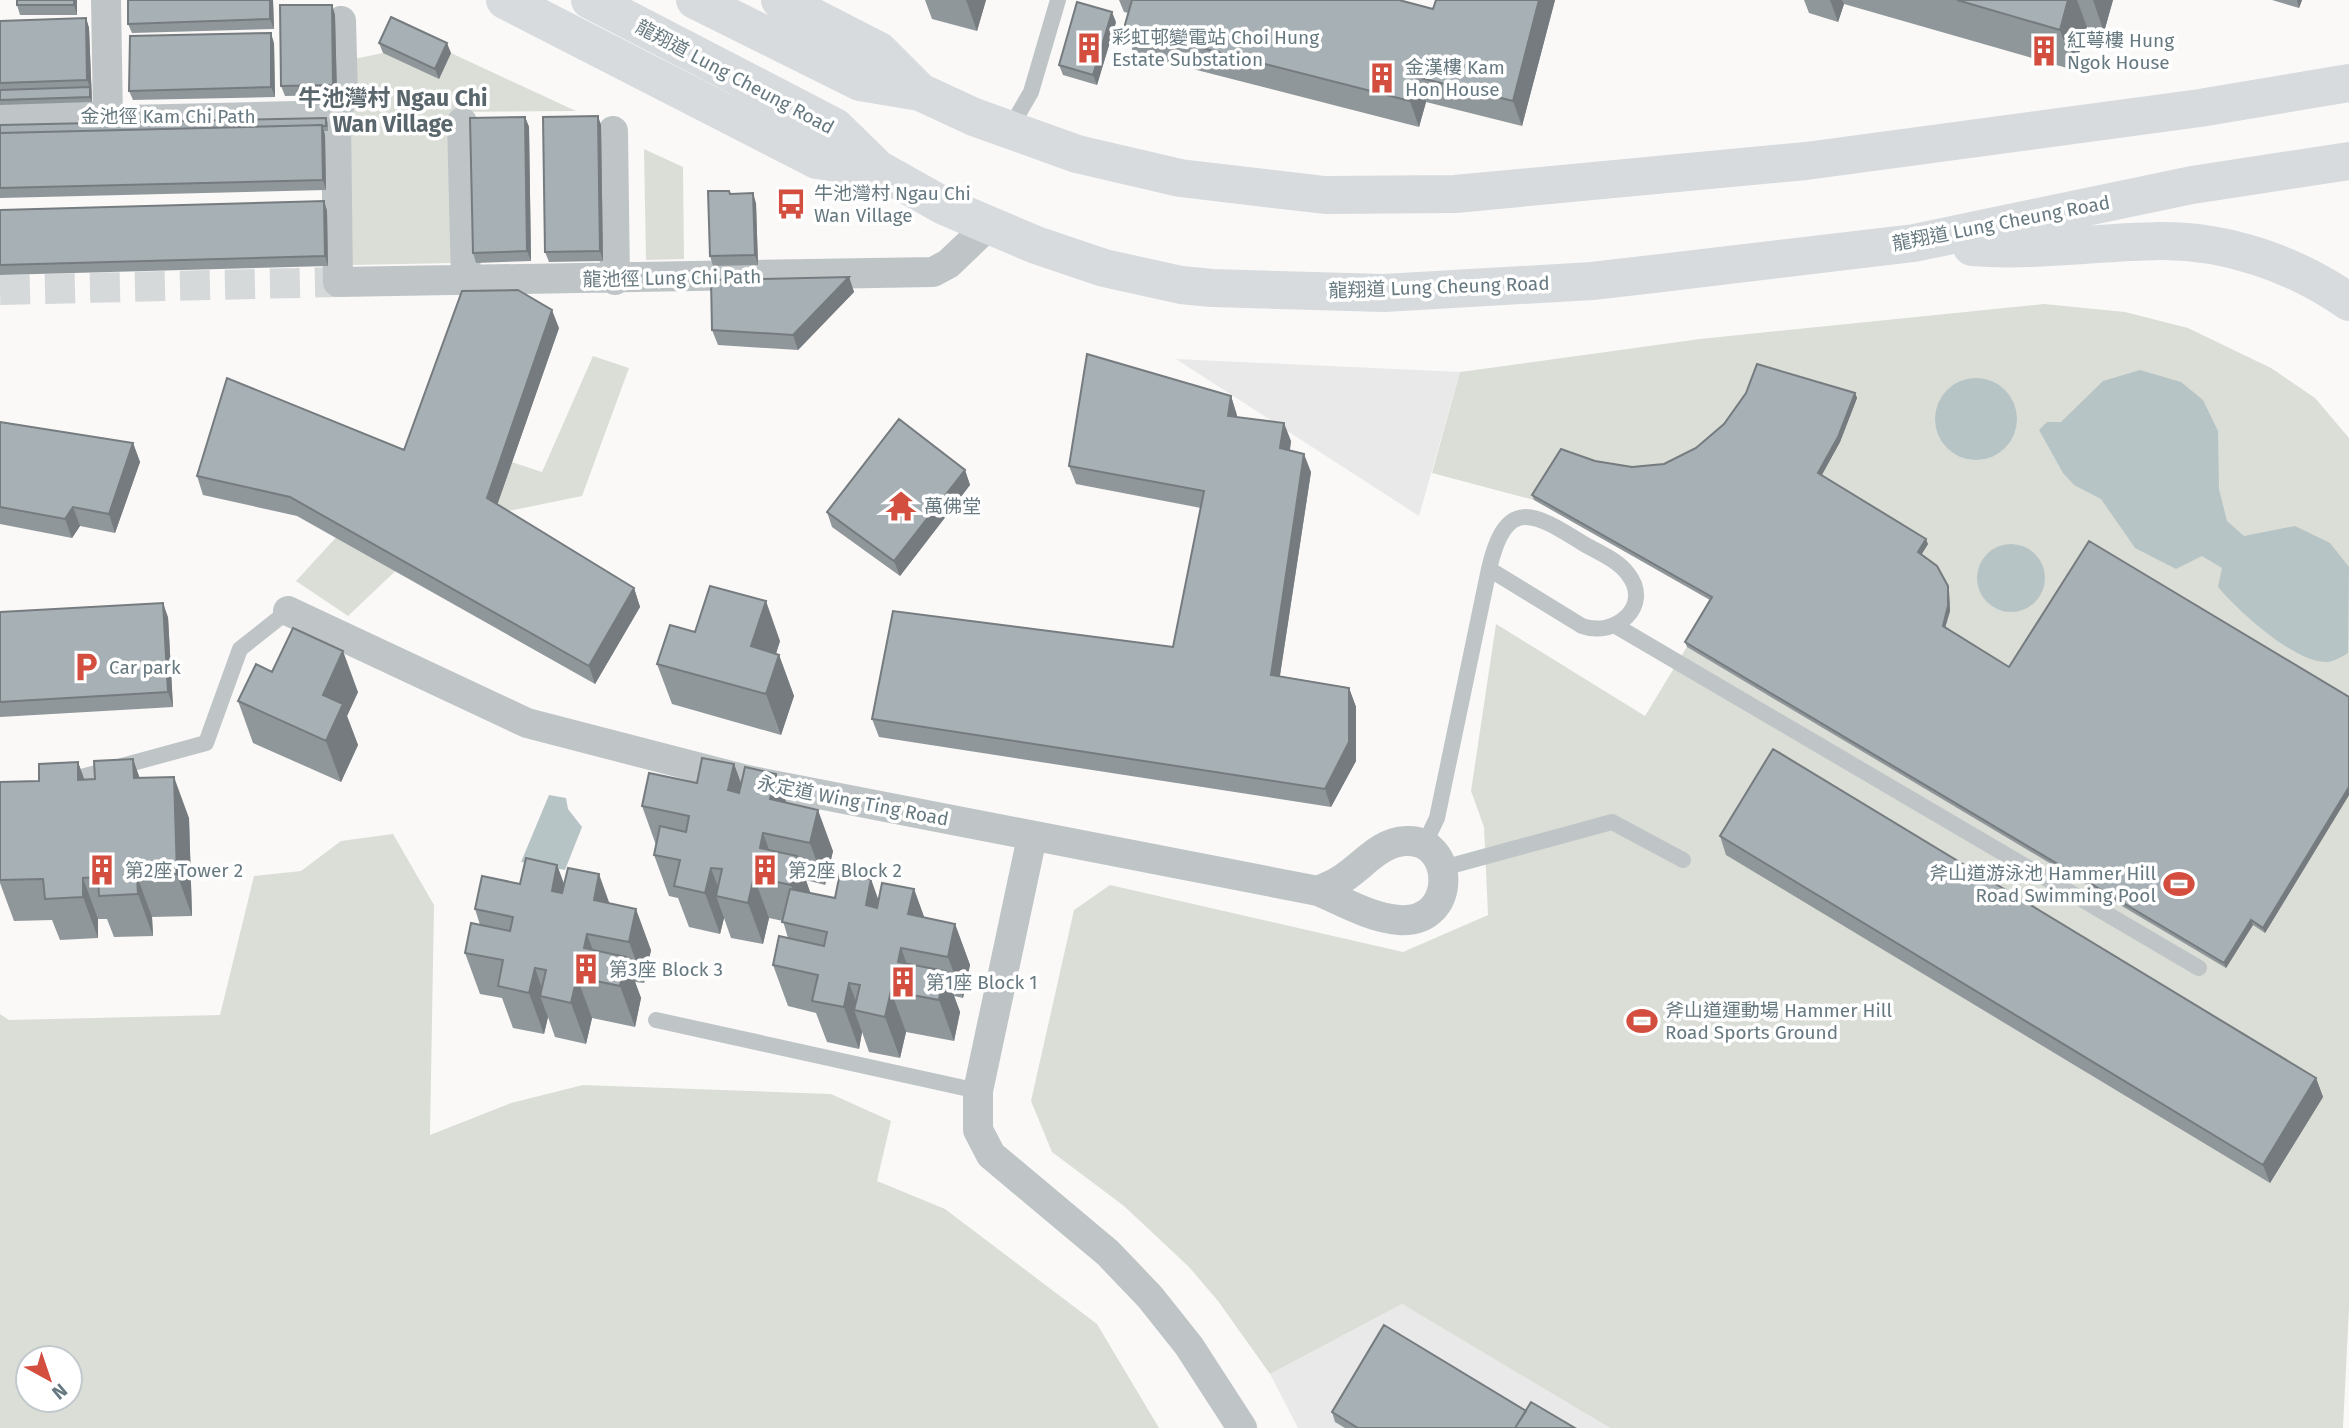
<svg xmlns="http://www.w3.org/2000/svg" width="2349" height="1428" font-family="'Fira Sans','Noto Sans TC',sans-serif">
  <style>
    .built { fill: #e8e9e8 }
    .green { fill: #dbded7; fill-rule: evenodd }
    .water { fill: #b7c4c6 }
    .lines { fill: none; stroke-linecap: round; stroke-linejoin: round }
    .street-tunnel { stroke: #d5d9da; stroke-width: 30; stroke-dasharray: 30 15; stroke-linecap: butt }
    .lane { stroke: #bfc5c7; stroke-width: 16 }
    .street { stroke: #bfc5c7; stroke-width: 30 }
    .highway { stroke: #d7dbde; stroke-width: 38 }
    .wall { fill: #90979b }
    .shaded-wall { fill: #757b7e }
    .building { fill: #a7b0b4; stroke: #757b7e; stroke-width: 2 }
    .labels { text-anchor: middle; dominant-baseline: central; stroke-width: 7; stroke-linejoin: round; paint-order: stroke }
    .poi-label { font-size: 19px; fill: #677980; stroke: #fff; text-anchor: start }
    .street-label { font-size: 19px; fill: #677980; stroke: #fff }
    .quarter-label { font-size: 23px; font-weight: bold; fill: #59666c; stroke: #fff }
  </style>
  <rect width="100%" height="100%" fill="#faf9f8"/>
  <path class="built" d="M1176 359 1460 372 1419 516Z
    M1402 1304 1610 1428H1298L1270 1374Z"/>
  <path class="green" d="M383 53H451L576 111 451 112 453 263 352 265 349 60Z
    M644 149 683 167 684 259 646 260Z
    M2044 304 2125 312 2188 328 2271 368 2315 398 2349 438V1307L2343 1428H1610L1402 1304 1270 1374 1218 1301 1189 1267 1124 1206 1052 1152 1031 1101 1074 910 1110 885 1403 952 1488 915 1484 827 1471 791 1496 624 1645 716 1714 602 1534 500 1432 473 1460 372 1700 339Z
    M593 356 629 368 582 496 445 524 348 616 296 581 430 435 542 472Z
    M393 834 434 905 430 1135 511 1103 583 1085 831 1094 891 1121 877 1181 945 1209 1097 1324 1159 1428H0V1014L9 1020 220 1015 254 876 301 871 341 841ZM28 1358H70V1400H28Z"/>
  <path class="water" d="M2140 370 2181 382 2203 400 2218 431 2219 489 2227 521 2244 536 2295 526 2330 543 2349 567 2348 653C2343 656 2335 661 2328 662 2296 664 2238 611 2218 587L2222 568 2202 556 2176 569 2135 548 2101 499 2074 485 2063 473 2039 430 2047 422H2061L2103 381Z
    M1935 419a41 41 0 1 1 82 0a41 41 0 1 1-82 0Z
    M1977 578a34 34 0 1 1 68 0a34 34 0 1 1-68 0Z
    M549 795 566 798 568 809 582 827 565 870 521 862Z"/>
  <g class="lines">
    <path class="street-tunnel" d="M0 290 338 282"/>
    <path class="lane" d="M1009 130 1031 92 1058 0
      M1616 626 2199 968
      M63 782 206 743 240 649 288 611
      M1424 845 1437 818 1489 569C1506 496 1533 512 1584 544 1598 552 1618 560 1628 574 1653 606 1615 638 1582 626L1489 569
      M1443 868 1612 822 1683 860
      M656 1020 978 1091"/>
    <path class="street" d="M106 0 108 117
      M341 21 343 96 336 115 338 282 933 272 948 264 988 226
      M0 118 87 116 128 120 336 115
      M462 122 466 282
      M613 131 615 280
      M288 611 527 723 747 780 1318 891C1344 902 1371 918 1399 920 1459 924 1455 838 1406 841 1379 842 1363 866 1342 879 1335 884 1326 887 1318 891
      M1032 837 978 1091V1130L991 1155 1108 1253 1150 1297 1189 1346 1242 1428"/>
    <path class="highway" d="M505 0 817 160 878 169
      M590 0 835 127 878 169 944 206 1036 245 1104 268 1181 285 1212 288 1384 293 1592 281 1653 274 1914 243 2192 185 2349 161
      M695 0 860 82 920 92 974 117 1077 154 1180 178 1325 195 1455 194 1806 161 2200 108 2349 83
      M780 0 879 51 920 92
      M1972 247C2034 252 2097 242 2159 241 2226 240 2295 264 2349 302"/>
  </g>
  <path class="wall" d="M77 0V15H20L17 5Z
    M273 0 274 29 132 33 128 24Z
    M925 0H986L977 31 932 19Z
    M1119 0H1399L1433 9 1436 0H1555L1522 126 1426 102 1419 127 1134 54 1124 28 1129 13 1124 12Z
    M1804 0H2113L2104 32 2087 27 2074 70 1844 4 1838 22 1809 13Z
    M2272 0H2302L2299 8Z
    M332 5 335 15 337 95 285 96 281 86Z
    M86 18 89 28 92 102 0 105V21Z
    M1116 22 1097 85 1063 75 1059 65Z
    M274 43 275 97 133 100 129 91Z
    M379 43 451 53 439 79 383 53Z
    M525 117 529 127 531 261 476 263 473 253Z
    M326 118 328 123V131H324L325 135 326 190 0 198V125Z
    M601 125 603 261 549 262 545 252Z
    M729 191 731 194 756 203 758 265 713 266 710 256Z
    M324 201 327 211 328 266 0 275V210Z
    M849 277 854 292 798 350 718 345 712 330Z
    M559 328 497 505 634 588 640 607 595 684 297 516 203 495 197 476 404 450Z
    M1855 393 1857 398 1840 442 1822 475 1928 544 1921 555 1949 591 1950 611 1945 628 2009 667 2349 697V795L2265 933 2253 925 2226 968 1687 647 1685 642 1710 600 1534 500 1532 495 1595 461 1632 467 1664 464Z
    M1231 396 1237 417 1291 441 1290 450 1311 472 1280 676 1349 688 1356 707V761L1331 807 879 737 872 719 1173 647 1201 508 1076 484 1069 466Z
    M0 422 133 443 140 462 115 533 80 526 72 538 0 524Z
    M965 470 970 485 900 576 832 527 827 512Z
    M0 612 168 617 173 707 0 717Z
    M695 632 780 641 776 654 779 655 794 696 781 735 672 704 657 664Z
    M272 672 358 692 347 716 358 745 341 782 253 743 238 701Z
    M78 762 84 780 140 778 189 818 192 916 152 917 153 936 114 937 107 919H98V938L60 940 52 920 14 921 0 883V782L39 781Z
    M734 764 741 784 776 774 786 803 833 851 825 885 806 880 810 893 835 898 878 899 914 889 924 918 955 924 970 965 963 998 954 996 960 1012 954 1041 906 1032 900 1058 869 1052 862 1032 859 1049 827 1042 816 1013 788 1006 773 965 788 938 783 921 769 918 763 944 731 938 724 918 720 934 689 927 678 898 669 896 654 855 656 845 642 806 697 783Z
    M1720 836 2316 1078 2323 1097 2270 1183 1726 855Z
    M557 865 564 884 610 903 651 950 644 983 635 982 641 998 635 1027 592 1018 586 1044 555 1037 548 1017 544 1034 513 1028 502 998 480 994 465 953 480 925 475 909 520 884Z
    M1526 1411 1575 1428H1345L1335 1422 1332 1412Z"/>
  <path class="shaded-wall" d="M74 0H77V15L74 5Z
    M270 0H273L274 29 270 19Z
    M966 0H986L977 31Z
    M1539 0H1555L1522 126 1513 101Z
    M1830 0H1842L1844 4 1838 22Z
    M2068 0H2077L2087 27 2074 70 2060 30Z
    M2093 0H2113L2104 32Z
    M2297 0H2302L2299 8Z
    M332 5 335 15 337 95 333 85Z
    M1112 12 1116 22 1097 85 1093 75Z
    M86 18 89 28 92 102 90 97V87L87 80Z
    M271 33 274 43 275 97 271 87Z
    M447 43 451 53 439 79 435 69Z
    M1417 77 1426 102 1419 127 1410 101Z
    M598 116 601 125 603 261 600 251Z
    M525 117 529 127 531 261 527 251Z
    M322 125 325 135 326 190 323 180Z
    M753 193 756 203 758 265 755 255Z
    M324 201 327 211 328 266 325 256Z
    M849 277 854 292 798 350 793 335Z
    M552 310 559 328 493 517 487 498Z
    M1855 393 1857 398 1840 442 1820 478 1818 473Z
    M1231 396 1237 415 1235 434 1228 416Z
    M1284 423 1291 441 1287 467 1280 448Z
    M133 443 140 462 115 533 109 514Z
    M1304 454 1311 472 1277 694 1271 675Z
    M965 470 970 485 900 576 894 561Z
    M73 507 80 526 72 538 65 519Z
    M1926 539 1928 544 1920 557 1918 552Z
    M1948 586 1949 591 1950 611 1944 631 1943 626Z
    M634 588 640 607 595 684 589 666Z
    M766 601 780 641 765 687 751 646Z
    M163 603 168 617 173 707 168 692Z
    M343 651 358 692 347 716 358 745 341 782 326 741 323 695Z
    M779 655 794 696 781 735 766 694Z
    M1349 688 1356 707V761L1331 807 1325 789Z
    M133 759 148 801 134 778Z
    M78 762 93 803 78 780Z
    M734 764 749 805 728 790Z
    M776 774 791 815 770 799Z
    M174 777 189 818 192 916 177 874Z
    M2349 787V795L2265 933 2263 928Z
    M818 810 833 851 825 885 810 843Z
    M763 833 778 874 760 848Z
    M797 856 812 897 806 926 791 885Z
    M557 865 572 906 552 891Z
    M711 868 722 898 716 896 724 918 720 934 705 893Z
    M599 874 614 916 594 900Z
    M137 876 152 917 153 936 138 894Z
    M754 877 769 918 763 944 748 903Z
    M83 878 98 919V938L83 897Z
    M871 879 886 921 866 905Z
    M914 889 929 930 908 914Z
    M636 909 651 950 644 983 629 942Z
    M2251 920 2253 925 2226 968 2224 963Z
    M955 924 970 965 963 998 948 957Z
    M587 934 602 975 584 948Z
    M901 948 916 989 898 962Z
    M626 957 641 998 635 1027 620 986Z
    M535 968 545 997 540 996 548 1017 544 1034 529 993Z
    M945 971 960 1012 954 1041 939 1000Z
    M577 977 592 1018 586 1044 571 1003Z
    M849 983 860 1012 854 1010 862 1032 859 1049 844 1007Z
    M891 991 906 1032 900 1058 885 1017Z
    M2316 1078 2323 1097 2270 1183 2263 1165Z"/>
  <path class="building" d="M17 0H74V5H17Z
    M128 0H270V19L128 24Z
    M1132 0H1399L1433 9 1436 0H1539L1513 101 1417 77 1410 101 1124 28Z
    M1957 0H2068L2060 30Z
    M1077 2 1112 12 1093 75 1059 65Z
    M280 5H332L333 85 281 86Z
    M391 17 447 43 435 69 379 43Z
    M86 18 87 80 0 83V21Z
    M271 33V87L129 91 130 36Z
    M90 87V97L0 100V90Z
    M598 116 600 251 545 252 543 117Z
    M525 117 527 251 473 253 470 118Z
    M326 118V126H322V125L0 133V125Z
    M322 125 323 180 0 188V133Z
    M708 191H729L730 194 753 193 755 255 710 256Z
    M324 201 325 256 0 265V210Z
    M849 277 793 335 712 330 711 280Z
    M518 290 552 310 487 498 634 588 589 666 290 497 197 476 227 378 404 450 462 291Z
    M1087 354 1231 396 1228 416 1284 423 1280 448 1304 454 1271 675 1349 688V742L1325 789 872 719 893 611 1173 647 1204 491 1069 466Z
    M1757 364 1855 393 1838 437 1818 473 1926 539 1918 552 1937 566 1948 586V606L1943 626 2009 667 2089 541 2349 697V787L2263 928 2251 920 2224 963 1685 642 1712 597 1532 495 1561 449 1595 461 1632 467 1664 464 1696 448 1724 424 1746 393Z
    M899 419 965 470 894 561 827 512Z
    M0 422 133 443 109 514 73 507 65 519 0 507Z
    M710 586 766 601 751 646 779 655 766 694 657 664 670 625 695 632Z
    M163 603 168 692 0 702V612Z
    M293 628 343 651 323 695 343 704 326 741 238 701 256 664 272 672Z
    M1773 749 2316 1078 2263 1165 1720 836Z
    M702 758 734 764 728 790 739 793 745 767 776 774 770 799 818 810 810 843 763 833 760 848 797 856 791 885 754 877 748 903 716 896 722 869 711 868 705 893 674 886 680 860 654 855 660 826 686 832 689 816 642 806 649 773 697 783Z
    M133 759 134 778 174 777 177 874 137 876 138 894 99 896 98 877 83 878V897L45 899 43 879 0 880V782L39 781V764L78 762V780L95 779 94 761Z
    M526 858 557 865 552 891 562 893 568 868 599 874 594 900 636 909 629 942 587 934 584 948 626 957 620 986 577 977 571 1003 540 996 546 970 535 968 529 993 498 986 503 960 465 953 471 923 510 931 513 917 475 909 482 876 520 884Z
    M840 873 871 879 866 905 877 908 882 883 914 889 908 914 955 924 948 957 901 948 898 962 945 971 939 1000 891 991 885 1017 854 1010 860 985 849 983 844 1007 812 1001 818 975 773 965 779 936 824 946 827 932 782 922 790 889 835 898Z
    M1384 1325 1526 1411 1515 1428H1358L1332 1412Z
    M1531 1402 1575 1428H1515Z"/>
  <defs>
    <g id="building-bare" transform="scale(2.415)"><path d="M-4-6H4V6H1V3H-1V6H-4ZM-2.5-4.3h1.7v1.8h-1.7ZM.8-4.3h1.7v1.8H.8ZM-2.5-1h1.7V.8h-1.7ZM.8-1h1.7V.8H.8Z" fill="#d34e3f" stroke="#fff" stroke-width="2.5" paint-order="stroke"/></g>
    <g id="bus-bare" transform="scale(2.415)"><path d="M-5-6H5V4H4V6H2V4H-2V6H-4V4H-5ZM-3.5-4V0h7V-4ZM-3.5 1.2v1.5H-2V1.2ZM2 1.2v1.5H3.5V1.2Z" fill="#d34e3f" stroke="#fff" stroke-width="2.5" paint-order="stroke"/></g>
    <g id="temple-bare" transform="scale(2.415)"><path d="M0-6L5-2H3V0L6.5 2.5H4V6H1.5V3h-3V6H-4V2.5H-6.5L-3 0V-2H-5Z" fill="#d34e3f" stroke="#fff" stroke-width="2.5" paint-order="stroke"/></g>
    <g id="parking-bare" transform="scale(2.415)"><path d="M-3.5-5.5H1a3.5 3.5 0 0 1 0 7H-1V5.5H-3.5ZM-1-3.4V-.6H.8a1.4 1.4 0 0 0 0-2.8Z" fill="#d34e3f" stroke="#fff" stroke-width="2.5" paint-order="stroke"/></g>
    <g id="stadium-bare" transform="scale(2.415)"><path d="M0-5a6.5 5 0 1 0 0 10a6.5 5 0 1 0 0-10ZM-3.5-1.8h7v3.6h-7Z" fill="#d34e3f" stroke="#fff" stroke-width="2.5" paint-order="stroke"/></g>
  </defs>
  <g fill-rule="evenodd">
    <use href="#building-bare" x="1089" y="48"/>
    <use href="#building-bare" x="2044" y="51"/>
    <use href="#building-bare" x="1382" y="78"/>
    <use href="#bus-bare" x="791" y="204"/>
    <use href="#temple-bare" x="901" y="506"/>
    <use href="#parking-bare" x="86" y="667"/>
    <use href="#building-bare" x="102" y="870"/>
    <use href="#building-bare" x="765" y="870"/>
    <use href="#stadium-bare" x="2179" y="884"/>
    <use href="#building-bare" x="586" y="969"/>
    <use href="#building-bare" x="903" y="982"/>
    <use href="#stadium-bare" x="1642" y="1021"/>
  </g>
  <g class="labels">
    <g class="poi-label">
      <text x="1112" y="37">彩虹邨變電站 Choi Hung<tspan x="1112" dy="22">Estate Substation</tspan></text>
      <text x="2067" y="40">紅萼樓 Hung<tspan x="2067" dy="22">Ngok House</tspan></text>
      <text x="1405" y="67">金漢樓 Kam<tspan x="1405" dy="22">Hon House</tspan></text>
      <text x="814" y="193">牛池灣村 Ngau Chi<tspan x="814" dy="22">Wan Village</tspan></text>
      <text x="924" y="506">萬佛堂</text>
      <text x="109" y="667">Car park</text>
      <text x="125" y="870">第2座 Tower 2</text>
      <text x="788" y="870">第2座 Block 2</text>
      <text x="2156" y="873" text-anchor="end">斧山道游泳池 Hammer Hill<tspan x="2156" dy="22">Road Swimming Pool</tspan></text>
      <text x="609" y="969">第3座 Block 3</text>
      <text x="926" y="982">第1座 Block 1</text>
      <text x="1665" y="1010">斧山道運動場 Hammer Hill<tspan x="1665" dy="22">Road Sports Ground</tspan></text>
    </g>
    <g class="street-label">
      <text transform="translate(735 77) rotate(28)">龍翔道 Lung Cheung Road</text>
      <text x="168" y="116">金池徑 Kam Chi Path</text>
      <text transform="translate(2001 223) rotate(-11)">龍翔道 Lung Cheung Road</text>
      <text transform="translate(672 278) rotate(-1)">龍池徑 Lung Chi Path</text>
      <text transform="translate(1439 287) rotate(-2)">龍翔道 Lung Cheung Road</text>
      <text transform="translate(853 801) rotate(11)">永定道 Wing Ting Road</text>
    </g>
    <g class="quarter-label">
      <text x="393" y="98">牛池灣村 Ngau Chi<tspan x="393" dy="26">Wan Village</tspan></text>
    </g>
  </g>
  <g transform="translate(49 1379) rotate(140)"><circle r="33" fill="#ffffff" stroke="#c2c9cc" stroke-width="2"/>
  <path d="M0-5L12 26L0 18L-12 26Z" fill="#d34e3f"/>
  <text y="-10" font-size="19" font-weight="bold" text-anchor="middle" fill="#677980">N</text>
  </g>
</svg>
